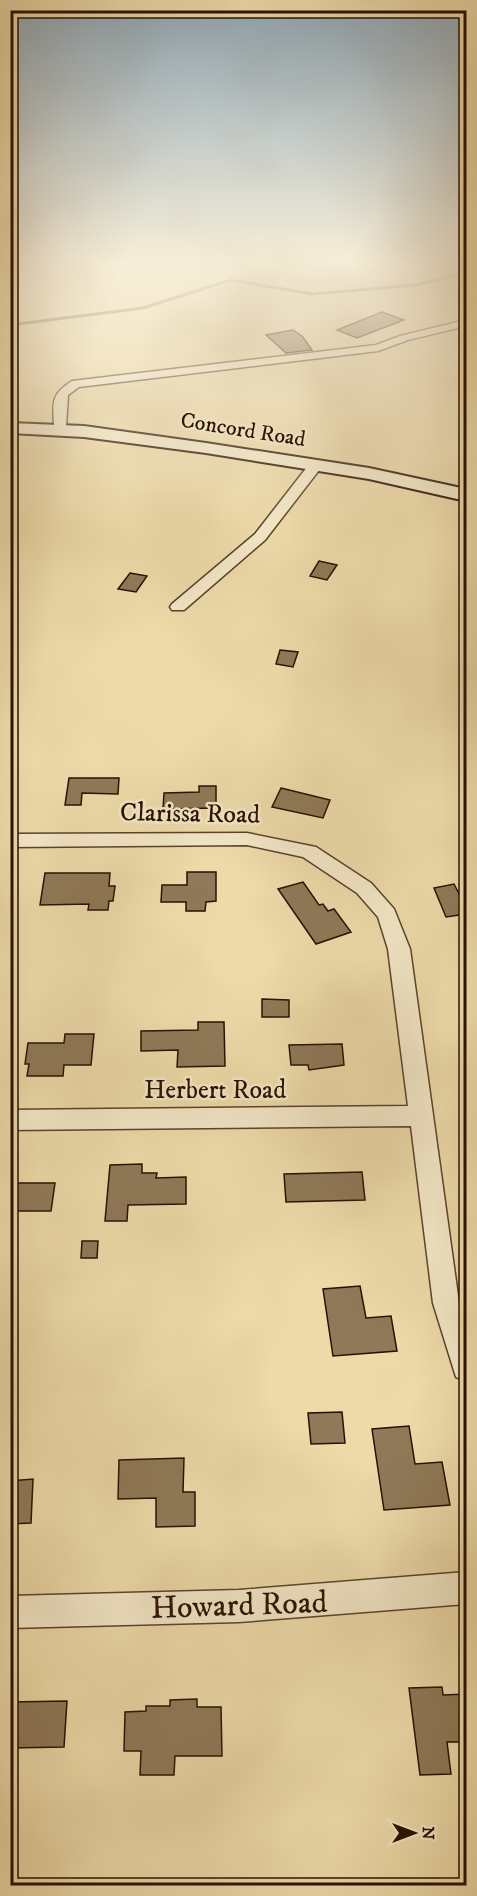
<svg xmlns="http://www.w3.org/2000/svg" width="477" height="1896" font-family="'IM FELL DW Pica',serif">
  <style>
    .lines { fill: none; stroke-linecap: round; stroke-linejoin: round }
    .stream { stroke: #766043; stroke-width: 3 }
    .building { fill: #8f7958; stroke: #291000; stroke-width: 1.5 }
    .minor-casing { stroke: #5a422a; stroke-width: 3 }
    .secondary-casing { stroke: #291000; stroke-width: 4 }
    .minor { fill: #f3e7c7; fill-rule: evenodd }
    .secondary { fill: #f3e7c7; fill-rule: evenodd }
    .labels { text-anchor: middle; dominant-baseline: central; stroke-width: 5; stroke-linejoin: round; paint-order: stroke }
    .far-street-label { font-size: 22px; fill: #291000; stroke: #f3e7c7 }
    .street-label { font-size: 26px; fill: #291000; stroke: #f3e7c7 }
    .near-street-label { font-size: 32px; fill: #291000; stroke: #f3e7c7 }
  </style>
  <rect width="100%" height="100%" fill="#eddaa9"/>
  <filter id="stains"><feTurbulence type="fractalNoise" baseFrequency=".00333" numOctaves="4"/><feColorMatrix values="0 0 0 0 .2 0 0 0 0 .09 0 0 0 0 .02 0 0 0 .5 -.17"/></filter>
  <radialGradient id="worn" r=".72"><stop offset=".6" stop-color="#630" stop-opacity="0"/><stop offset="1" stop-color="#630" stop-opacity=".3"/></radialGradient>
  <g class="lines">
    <path class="stream" d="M10 325 143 308 231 280 313 294 415 285 455 276 466 270"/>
  </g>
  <path class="building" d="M382 312 404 320 357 338 337 330Z
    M293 330 302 336 312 350 286 353 266 335Z
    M319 561 337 565 327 580 310 576Z
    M130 573 147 576 136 592 118 589Z
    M280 650 298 652 293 667 276 664Z
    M69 778H119L118 794 82 793 81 805H65Z
    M199 786H216V808L163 809 164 793 199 792Z
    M281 788 330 800 323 818 272 807Z
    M187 872H216V901L206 902 205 911H186V902H161L162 885H187Z
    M45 873H110L109 886H115L113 901H109L108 910H88L89 904 40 905Z
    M303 882 319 905 323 904 328 911 334 909 351 932 316 944 278 889Z
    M454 884 466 907V914L446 917 434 888Z
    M262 999 289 1000V1017H262Z
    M198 1022H224L225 1066 177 1067 178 1050 141 1051V1031L198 1030Z
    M65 1034H94L91 1065H64L63 1076H27L29 1064H25L28 1043H64Z
    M342 1044 344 1065 309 1070 308 1065H291L289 1045Z
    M142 1164V1173H157L156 1178 186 1177V1204L128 1205 127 1221H105L110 1165Z
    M362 1172 365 1200 286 1202 284 1174Z
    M10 1183H55L51 1211H10Z
    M82 1241H98L97 1258H81Z
    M360 1286 366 1318 391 1316 397 1351 333 1356 323 1289Z
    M342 1412 345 1443 311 1444 308 1413Z
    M409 1426 415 1464 442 1462 450 1505 384 1510 372 1429Z
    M184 1458 183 1492H195V1526L156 1527V1498L118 1499 119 1460Z
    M33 1479 31 1523 10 1524V1481Z
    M442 1687 443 1695 466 1694V1742H447L451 1774 420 1775 409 1688Z
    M197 1699V1707H221L222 1756H175L174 1775H140L141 1751H124L125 1712 146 1711V1706H170V1700Z
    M67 1701 64 1747 10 1748V1702Z"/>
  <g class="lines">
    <g class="minor-casing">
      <path id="minor" d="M466 320V326L408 340 378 351 79 387 68 395 66 427 60 431 54 427C53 403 50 395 72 381L376 345 400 336Z
        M316 461 323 465 265 540 184 610H172L170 607 172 604 255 534 311 462Z
        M247 833 316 847 371 883 394 909 410 949 459 1303 466 1326V1381L456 1377 433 1303 411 1126 10 1130V1110L408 1106 388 949 378 917 357 893 303 857 247 845 10 847V834Z
        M466 1572V1604L239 1622 10 1628V1596L239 1590Z"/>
    </g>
    <g class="secondary-casing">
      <path id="secondary" d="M10 423 84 426 206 443 369 468 466 489V501L369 479 206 453 84 437 10 433Z"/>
    </g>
    <use href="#minor" class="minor"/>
    <use href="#secondary" class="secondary"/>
  </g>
  <linearGradient id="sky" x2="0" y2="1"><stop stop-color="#8fa8b8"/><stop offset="0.5" stop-color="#f7eed8"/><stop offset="1" stop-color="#f7eed8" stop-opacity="0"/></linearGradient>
  <rect width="477" height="527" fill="url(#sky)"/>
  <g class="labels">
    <g class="far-street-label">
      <text transform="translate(243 430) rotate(9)">Concord Road</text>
    </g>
    <g class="street-label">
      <text transform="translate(190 814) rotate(1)">Clarissa Road</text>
      <text x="215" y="1090">Herbert Road</text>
    </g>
    <g class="near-street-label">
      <text transform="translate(239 1606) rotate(-2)">Howard Road</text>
    </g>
  </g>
  <rect width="477" height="1896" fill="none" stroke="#eddaa9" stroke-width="36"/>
  <rect x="12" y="12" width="453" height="1872" fill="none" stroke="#291000" stroke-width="3"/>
  <rect x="18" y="18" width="441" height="1860" fill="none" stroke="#291000" stroke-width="1.5"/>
  <g transform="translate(414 1833) rotate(90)" stroke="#f3e7c7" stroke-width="4.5" paint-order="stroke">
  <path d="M0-4.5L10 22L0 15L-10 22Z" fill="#291000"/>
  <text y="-9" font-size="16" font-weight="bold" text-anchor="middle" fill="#291000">N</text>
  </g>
  <rect width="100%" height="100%" filter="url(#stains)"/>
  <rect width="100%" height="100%" fill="url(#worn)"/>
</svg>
